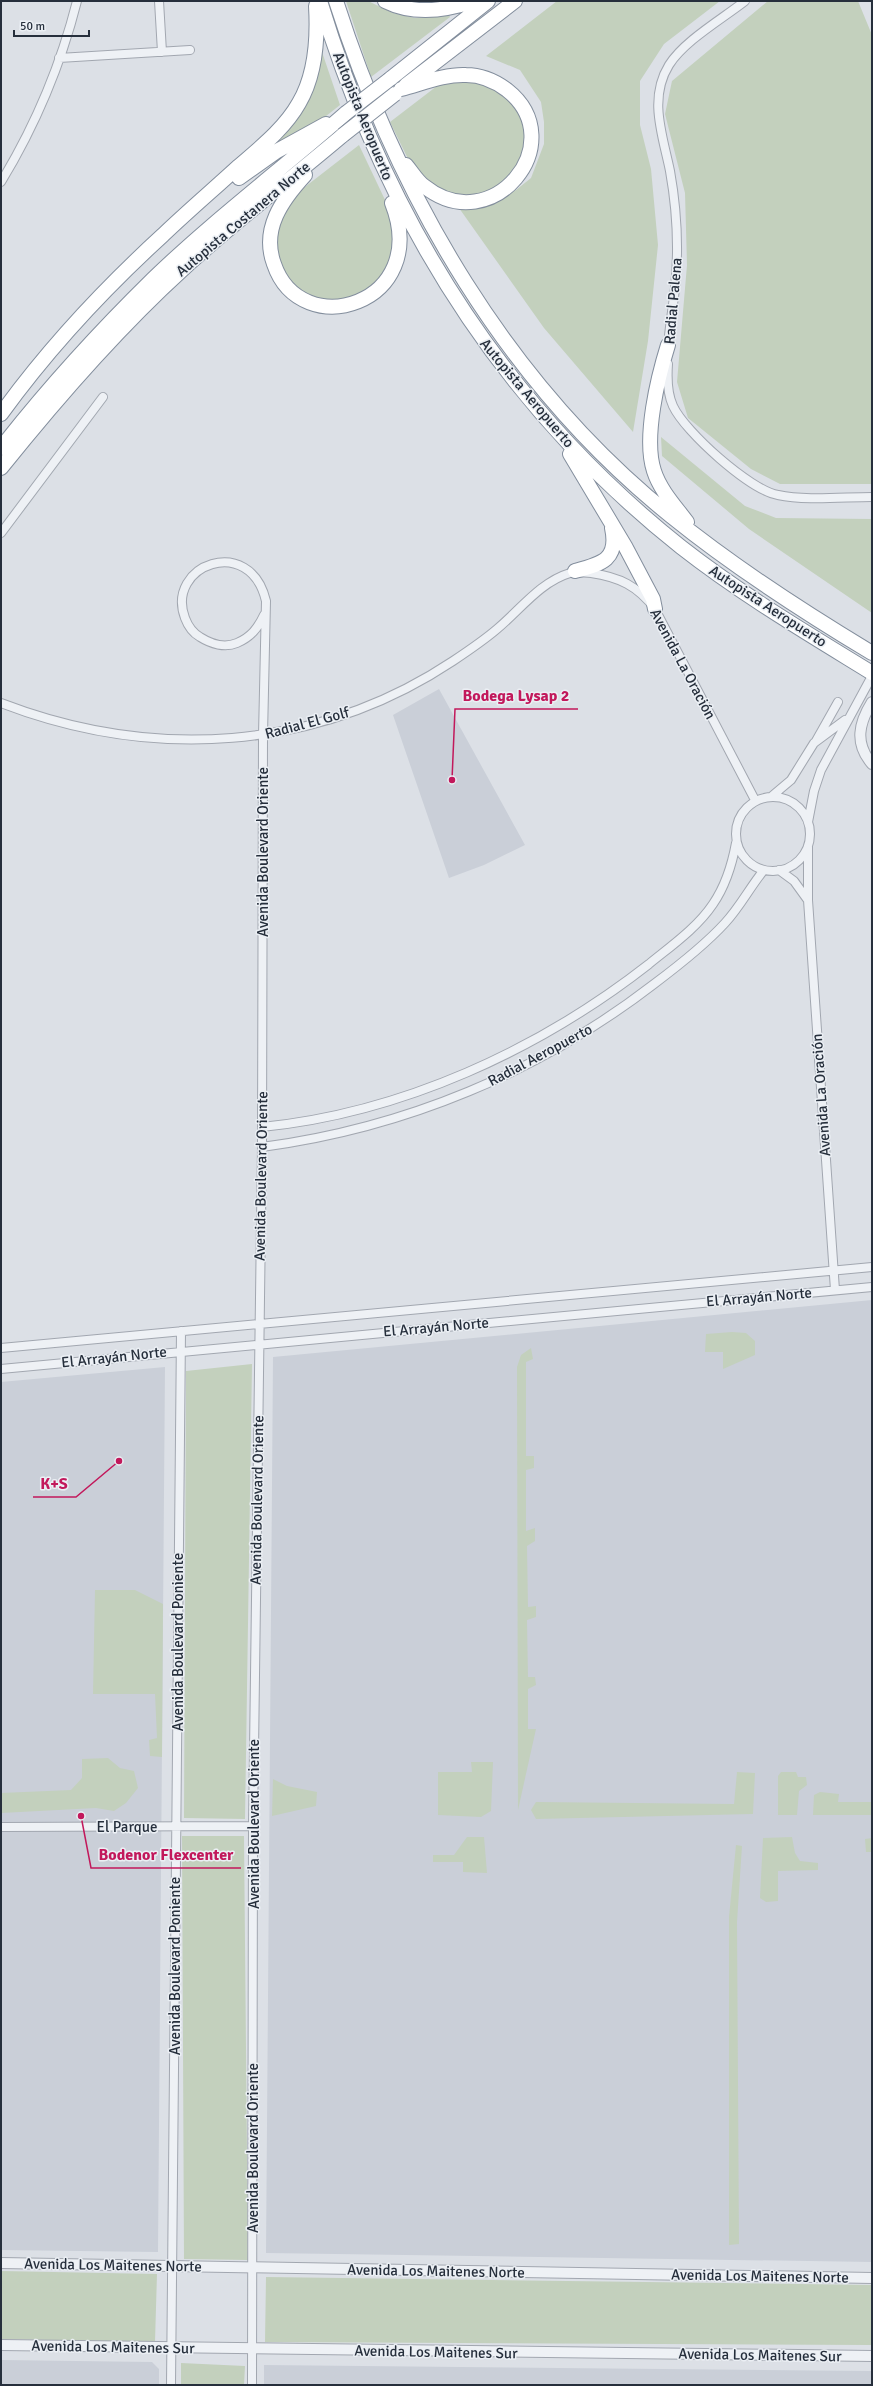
<svg xmlns="http://www.w3.org/2000/svg" width="873" height="2386" font-family="Signika,sans-serif">
  <style>
    .built { fill: #cacfd8 }
    .green { fill: #c3d0bd }
    .lines { fill: none; stroke-linecap: round; stroke-linejoin: round }
    .minor-casing { stroke: #a2a7b0; stroke-width: 10 }
    .tertiary-casing { stroke: #a2a7b0; stroke-width: 12 }
    .motorway-casing { stroke: #838e9d; stroke-width: 16 }
    .minor { stroke: #eef1f5; stroke-width: 8 }
    .tertiary { stroke: #eef1f5; stroke-width: 10 }
    .motorway { stroke: #fff; stroke-width: 14 }
    .motorway-bridge-casing { stroke: #838e9d; stroke-width: 16; stroke-linecap: butt }
    .motorway-bridge { stroke: #fff; stroke-width: 14 }
    .labels { text-anchor: middle; dominant-baseline: central; stroke-width: 3; stroke-linejoin: round; paint-order: stroke }
    .street-label { font-size: 15px; fill: #262f3c; stroke: #ebeff4 }
    .leader { fill: none; stroke: #c2185b; stroke-width: 1.5 }
    .callout-dot { fill: #c2185b; stroke: #ebeff4; stroke-width: 1.5 }
    .callout-label { font-size: 16px; text-anchor: middle; font-weight: bold; fill: #c2185b; stroke: #ebeff4; stroke-width: 3; stroke-linejoin: round; paint-order: stroke }
  </style>
  <rect width="100%" height="100%" fill="#dce0e6"/>
  <path class="built" d="M439 689 525 845 484 865 449 878 393 715Z
    M872 1300V2262L266 2253 273 1357Z
    M165 1367 158 2252 1 2250V1382Z
    M1 2360 152 2362 159 2369V2385H1Z
    M264 2365 872 2371V2385H264Z"/>
  <path class="green" d="M346 1H368L393 13 415 18 449 15 450 17 371 77Z
    M557 1H720L664 44 640 81V125L651 169 658 245 648 341 633 432 544 328 459 208 499 200 516 190 531 178 544 144V122L541 102 520 70 486 56Z
    M768 1H858L872 35V484H780L751 469 688 418 677 382 687 265 685 193 665 114 672 81Z
    M322 52 340 105 311 128 272 150 270 145Z
    M459 79 502 90 527 125 524 161 490 195 456 198 430 186 410 163 390 122 437 86Z
    M359 145 386 202 396 247 381 282 344 303 313 299 299 290 282 270 279 263 276 240 281 214 301 190Z
    M661 437 745 506 776 518 872 519V613L749 529 662 456Z
    M732 1332 746 1333 755 1341V1355L723 1369V1352H705L706 1334Z
    M531 1348 533 1359 526 1362V1456H534V1468L526 1470V1531L535 1528V1541L527 1546 528 1607 536 1606V1617L527 1620 528 1677H535L536 1685 528 1689V1729H536L518 1810 517 1367 521 1355Z
    M252 1364 245 1819 184 1818 186 1371Z
    M95 1590H135L163 1604 162 1757 150 1756 149 1740 157 1738 155 1694H93Z
    M108 1758 120 1768 134 1771 138 1788 126 1803 114 1811 96 1808 1 1813V1793L71 1790 82 1778V1759Z
    M471 1762H493L491 1811 481 1817 438 1815V1772H472Z
    M737 1772 755 1773 753 1814 536 1819 531 1810 536 1802 734 1804Z
    M781 1772H796L798 1777H806L807 1785 799 1791 797 1815H778V1776Z
    M273 1779 287 1786 317 1792 316 1806 272 1816Z
    M820 1792 839 1794 838 1802H872V1815H813L814 1795Z
    M182 1836H244L248 2260 184 2259Z
    M467 1837H484L487 1873 463 1872V1862H433V1855H454Z
    M792 1837 795 1853 800 1861 818 1863V1870L778 1871V1901L766 1902 760 1898 763 1838Z
    M872 1838V1852H866L865 1839Z
    M736 1845 742 1846 737 1922 739 2244 729 2245V1917Z
    M1 2271 157 2274 155 2342 1 2339Z
    M266 2277 872 2285V2345L265 2342Z
    M181 2363 245 2366 244 2385H181Z"/>
  <g class="lines">
    <g class="minor-casing">
      <path id="minor" d="M159 1 162 52
        M59 58 190 50
        M1 182C35 126 61 64 77 1
        M668 348C669 328 673 308 675 288 679 249 677 210 670 171 663 136 648 99 669 65 684 41 722 19 745 1
        M668 364C667 378 667 393 673 406 685 432 750 490 778 495 805 501 844 497 872 497
        M1 533 103 397
        M1 703C152 761 316 752 453 661 468 651 483 641 497 629 520 610 540 582 570 573 577 571 584 573 591 573 619 577 638 586 655 609L755 800
        M816 741 838 702
        M772 796 791 780 814 743 845 720
        M736 834a37 37 0 1 1 74 0a37 37 0 1 1-74 0Z
        M808 822 814 791 821 770 872 676
        M808 847V900L835 1290
        M779 870 794 881 807 899
        M262 1127C402 1113 539 1050 649 964 671 946 697 928 713 904 726 885 732 865 736 843
        M262 1147C405 1128 540 1072 654 984 678 966 704 946 725 923 740 907 750 887 764 870
        M1 1348 872 1267
        M1 1369 872 1287
        M1 1827 253 1826
        M171 2385 181 1331
        M252 2385 253 1826 262 1147 263 735 266 601C250 533 165 565 185 618 188 626 193 633 200 637 211 644 225 648 237 643 251 637 258 628 264 615"/>
    </g>
    <g class="tertiary-casing">
      <path id="tertiary" d="M872 702C859 723 854 743 872 764
        M1 2263 872 2278
        M1 2345 872 2356"/>
    </g>
    <g class="motorway-casing">
      <path id="motorway" d="M320 1C386 218 502 405 681 547 741 594 807 633 872 673
        M336 1C399 198 508 385 671 516 734 567 802 611 872 653
        M385 1C413 15 445 11 474 1
        M390 79 488 1
        M406 85 515 1
        M401 89C421 84 444 74 466 75 481 75 495 81 507 90 573 142 492 241 424 186 417 181 412 172 406 165
        M305 175C282 200 261 229 274 264 301 344 432 304 392 203
        M239 178 277 151 326 124
        M668 345C658 377 643 438 654 471 660 490 675 506 687 522
        M1 414C48 349 104 289 163 235 188 211 214 189 239 166 261 147 285 128 299 103 316 74 318 39 316 6
        M1 448C48 388 99 332 153 279 214 220 282 169 346 113
        M570 454 625 546 653 599 655 609
        M1 468C57 398 116 330 183 269 234 222 290 180 343 135
        M575 571C601 564 619 560 612 528"/>
    </g>
    <use href="#minor" class="minor"/>
    <use href="#tertiary" class="tertiary"/>
    <use href="#motorway" class="motorway"/>
    <g class="motorway-bridge-casing">
      <path id="motorway-bridge" d="M346 113 390 79
        M343 135 395 94"/>
    </g>
    <use href="#motorway-bridge" class="motorway-bridge"/>
  </g>
  <g class="labels">
    <g class="street-label">
      <text transform="translate(363 116) rotate(68)">Autopista Aeropuerto</text>
      <text transform="translate(243 219) rotate(-40)">Autopista Costanera Norte</text>
      <text transform="translate(673 301) rotate(-85)">Radial Palena</text>
      <text transform="translate(527 393) rotate(50)">Autopista Aeropuerto</text>
      <text transform="translate(768 606) rotate(33)">Autopista Aeropuerto</text>
      <text transform="translate(683 664) rotate(62)">Avenida La Oración</text>
      <text transform="translate(307 723) rotate(-15)">Radial El Golf</text>
      <text transform="translate(263 852) rotate(-90)">Avenida Boulevard Oriente</text>
      <text transform="translate(540 1055) rotate(-28)">Radial Aeropuerto</text>
      <text transform="translate(821 1095) rotate(-94)">Avenida La Oración</text>
      <text transform="translate(261 1176) rotate(-89)">Avenida Boulevard Oriente</text>
      <text transform="translate(759 1297) rotate(-5)">El Arrayán Norte</text>
      <text transform="translate(436 1327) rotate(-5)">El Arrayán Norte</text>
      <text transform="translate(114 1357) rotate(-6)">El Arrayán Norte</text>
      <text transform="translate(257 1500) rotate(-89)">Avenida Boulevard Oriente</text>
      <text transform="translate(178 1642) rotate(-90)">Avenida Boulevard Poniente</text>
      <text transform="translate(254 1824) rotate(-90)">Avenida Boulevard Oriente</text>
      <text x="127" y="1827">El Parque</text>
      <text transform="translate(175 1966) rotate(-90)">Avenida Boulevard Poniente</text>
      <text transform="translate(253 2148) rotate(-90)">Avenida Boulevard Oriente</text>
      <text transform="translate(113 2265) rotate(1)">Avenida Los Maitenes Norte</text>
      <text transform="translate(436 2271) rotate(1)">Avenida Los Maitenes Norte</text>
      <text transform="translate(760 2276) rotate(1)">Avenida Los Maitenes Norte</text>
      <text transform="translate(113 2347) rotate(1)">Avenida Los Maitenes Sur</text>
      <text transform="translate(436 2352) rotate(1)">Avenida Los Maitenes Sur</text>
      <text transform="translate(760 2355) rotate(1)">Avenida Los Maitenes Sur</text>
    </g>
  </g>
  <path class="leader" d="M452 780L455 709H578M119 1461L76 1497H33M81 1816L91 1868H241"/>
  <g class="callout-dot">
    <circle cx="452" cy="780" r="4"/>
    <circle cx="119" cy="1461" r="4"/>
    <circle cx="81" cy="1816" r="4"/>
  </g>
  <g class="callout-label">
    <text x="516" y="701">Bodega Lysap 2</text>
    <text x="54" y="1489">K+S</text>
    <text x="166" y="1860">Bodenor Flexcenter</text>
  </g>
  <rect width="873" height="2386" fill="none" stroke="#262f3c" stroke-width="4"/>
  <path d="M14 30v6h75v-6" fill="none" stroke="#262f3c" stroke-width="2"/>
  <text x="20" y="30" font-size="12" fill="#262f3c" stroke="#ebeff4" stroke-width="3" paint-order="stroke">50 m</text>
</svg>
